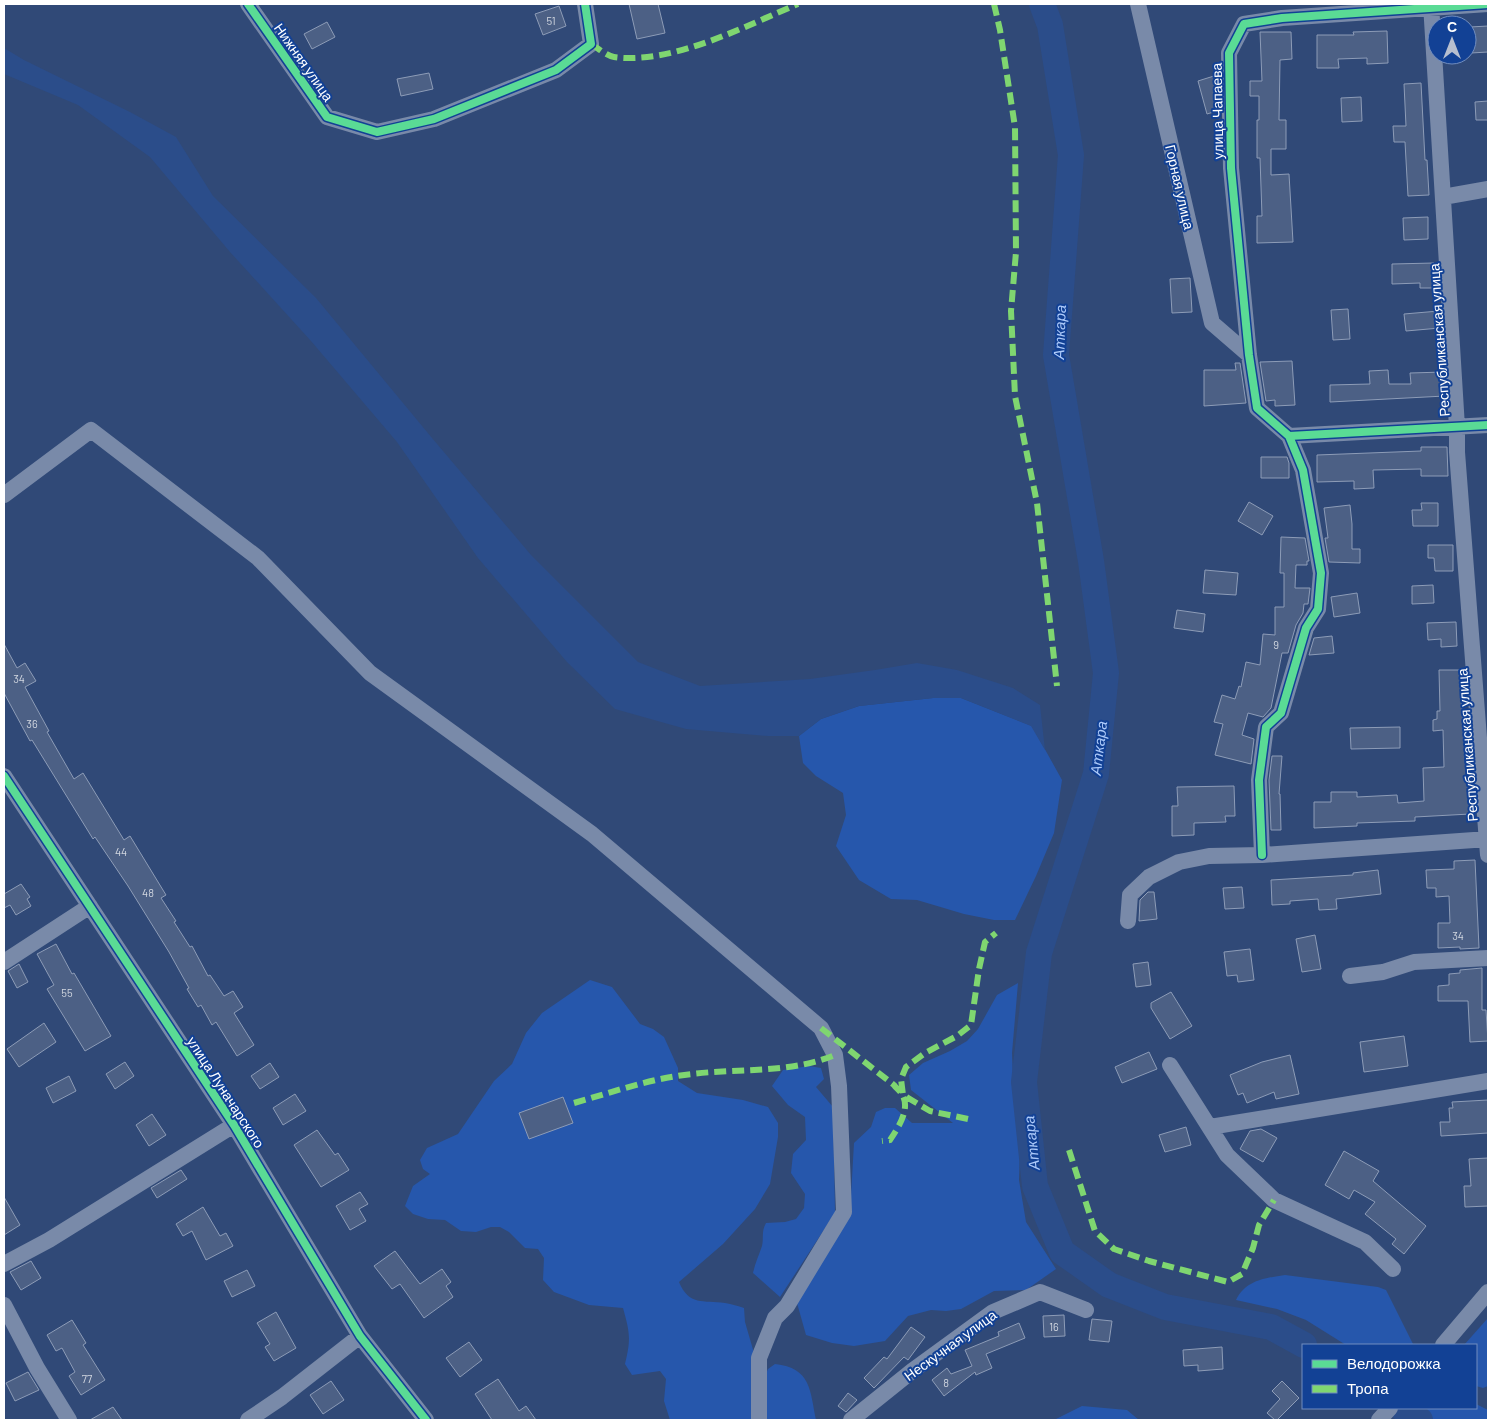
<svg xmlns="http://www.w3.org/2000/svg" width="1492" height="1424" font-family="Barlow,sans-serif">
  <style>
    .green { fill: #2657ac }
    .water { fill: #2b4d8a }
    .lines { fill: none; stroke-linecap: round; stroke-linejoin: round }
    .river { stroke: #2b4d8a; stroke-width: 26 }
    .building { fill: #4c6085; stroke: #8d9cb7 }
    .minor { stroke: #798aa9; stroke-width: 16 }
    .quiet { stroke: #7fd670; stroke-width: 6; stroke-dasharray: 12 6; stroke-linecap: butt }
    .cycleway-casing { stroke: #124195; stroke-width: 11 }
    .cycleway { stroke: #5adb95; stroke-width: 8 }
    .labels { text-anchor: middle; dominant-baseline: central; stroke-width: 4; stroke-linejoin: round; paint-order: stroke }
    .number-label { font-size: 11px; fill: #d2d7e0 }
    .street-label { font-size: 14px; fill: #fff; stroke: #124195 }
    .water-label { font-size: 15px; font-style: italic; fill: #adcafa; stroke: #124195 }
  </style>
  <rect width="100%" height="100%" fill="#304977"/>
  <path class="green" d="M933 698H961L1032 726 1062 780 1054 833 1036 876 1015 920H994L964 914 917 900 891 899 859 880 836 846 846 815 843 793 816 776 803 763 799 736 821 719 859 706Z
    M590 980 612 987 640 1024 653 1029 664 1037 678 1068V1081L697 1093 743 1100 768 1107 778 1123V1137L770 1184 755 1209 723 1244 679 1282C689 1306 703 1300 725 1303 732 1304 738 1306 744 1308L745 1322 754 1353V1420H670L664 1401 666 1379 660 1371 632 1375 625 1364C631 1339 630 1333 623 1308L589 1305 554 1292 543 1280 544 1258 538 1249 525 1248 509 1232 500 1227H491L476 1232 461 1231 445 1220 428 1219 413 1214 405 1206 413 1186 430 1174 423 1169 420 1160 427 1148 458 1134 494 1081 512 1064 526 1033 542 1013Z
    M1018 983 1012 1053 1014 1105 1020 1150 1019 1180 1026 1222 1056 1269 1026 1290 994 1291 961 1309 946 1311 931 1310 908 1316 885 1341 854 1346 832 1343 806 1335 797 1303 850 1213 854 1143 871 1127 876 1112 885 1108H895L912 1123H953L911 1090 909 1075 923 1063 950 1051 967 1041 978 1029 997 995Z
    M809 1066 821 1068 824 1079 816 1087 833 1107 835 1213 780 1297 753 1273C755 1263 759 1255 762 1246 764 1238 761 1232 766 1223L785 1222 796 1219 804 1208 805 1194 791 1173 793 1154 806 1140 805 1117 788 1105 772 1086 783 1070Z
    M1285 1275 1378 1287 1386 1290 1413 1344 1346 1345 1306 1320 1277 1309 1236 1300C1246 1280 1265 1278 1285 1275Z
    M1488 1318V1386L1483 1388 1476 1386V1345H1464Z
    M775 1364C811 1368 810 1390 816 1420H765L764 1378 768 1369Z
    M1476 1404 1488 1410V1420H1398L1408 1408H1476Z
    M1082 1406 1127 1410 1139 1420H1054Z"/>
  <path class="water" d="M4 48 24 60 130 112 176 137 213 196 316 298 432 438 531 555 638 662 700 686 810 679 875 670 917 663 957 670 1013 688 1040 705 1045 750 1031 726 961 698H933L859 706 821 719 799 736H768L686 729 615 709 567 662 478 558 397 442 311 341 230 252 150 157 78 105 4 74Z"/>
  <g class="lines">
    <path class="river" d="M1042 4 1050 25 1071 155 1056 355 1091 561 1106 673 1096 774 1039 953 1024 1082 1035 1186 1062 1252 1109 1285 1165 1307 1271 1327 1304 1345
      M1402 1408 1420 1420"/>
  </g>
  <path class="building" d="M629 4H658L665 33 637 39Z
    M559 6 566 26 543 35 535 14Z
    M327 22 335 37 312 49 304 34Z
    M1488 26V52L1471 53 1470 27Z
    M1387 31 1388 63 1367 64V58L1338 59 1339 68H1317V35H1354L1353 32Z
    M1260 32H1291L1292 59 1280 60 1279 120H1286V149H1271V175L1289 174 1293 242 1257 243V216H1262L1260 158H1257V120H1259V96H1250V81H1262Z
    M429 73 433 89 401 96 397 79Z
    M1217 75 1220 85V110L1207 114 1198 81Z
    M1421 83 1425 160H1427L1429 195 1408 196 1405 142H1394L1393 126H1406L1404 84Z
    M1361 97 1362 121 1342 122 1341 98Z
    M1488 101V120H1476L1475 102Z
    M1428 217V239L1404 240 1403 218Z
    M1434 263V288H1420V283L1392 284V264Z
    M1190 278 1192 312 1172 313 1170 279Z
    M1348 309 1350 339 1333 340 1331 310Z
    M1439 311 1440 328 1406 331 1404 314Z
    M1292 361 1295 405 1275 406V400L1266 401 1260 362Z
    M1235 363H1240L1246 403 1204 406V370H1236Z
    M1388 370 1389 384H1411L1410 373 1444 372 1445 396 1330 402V385L1370 384 1369 371Z
    M1421 447H1447L1448 476H1421V469L1373 470 1374 488 1354 489V481L1317 482V455L1421 451Z
    M1261 457H1287L1289 463V478H1261Z
    M1249 502 1273 516 1262 535 1238 521Z
    M1421 503H1438V526H1413L1412 510H1422Z
    M1350 505 1352 524V549H1360V563L1329 562 1325 538H1328L1324 508Z
    M1281 537 1305 538 1309 561H1307V565H1296L1295 588H1310L1308 604H1304L1303 613 1296 625 1288 653H1282L1271 708 1263 717 1248 713 1242 735 1254 739 1251 764 1215 755 1223 724 1214 722 1222 695 1235 699 1239 686 1241 687 1246 662 1260 665 1263 634 1275 635V607H1284V573H1280Z
    M1428 545H1453V571H1435L1434 558H1428Z
    M1205 570 1238 573 1236 595 1203 593Z
    M1433 585 1434 603 1412 604V586Z
    M1357 593 1360 613 1334 617 1331 597Z
    M1177 610 1205 614 1203 632 1174 628Z
    M1456 622 1457 646 1441 647V639L1428 640 1427 623Z
    M1332 636 1334 653 1309 655 1314 638Z
    M4 644 17 668 25 663 36 681 25 687 49 731 47 732 74 779 83 773 124 840 130 836 166 895 161 898 176 921 174 922 190 947 192 946 208 976 210 975 224 996 233 991 243 1007 234 1013 254 1045 237 1056 216 1022 212 1025 201 1005 198 1007 187 989 189 988 169 952 128 886 95 837 93 839 32 740 30 741 4 693Z
    M1439 670H1461L1462 710 1464 742H1466L1470 814 1415 817V821L1357 823V826L1314 828V802H1331V792H1357V797L1397 795 1398 803 1424 801 1423 768 1444 767 1443 730 1433 731V720L1437 719V711H1440Z
    M1400 727V748L1351 749 1350 728Z
    M1272 756H1282L1279 794H1280L1281 830H1271L1269 780Z
    M1234 786 1235 816H1225L1226 822 1194 823V835L1172 836V806H1178L1177 787Z
    M1475 860 1479 948 1460 949V947L1438 948V923H1450L1449 896 1436 897V888H1427L1426 870 1454 869V861Z
    M1378 870 1381 894 1336 899 1337 909 1319 910 1318 899 1290 901V904L1272 905 1271 880 1353 875V873Z
    M21 884 30 897 27 899 31 906 16 915 10 905 4 908V894Z
    M1242 887 1244 908 1225 909 1223 888Z
    M1148 892H1154L1157 919 1139 921 1140 900Z
    M1315 935 1321 969 1302 972 1296 939Z
    M56 944 72 974 74 973 111 1036 85 1051 47 989 54 985 37 954Z
    M1250 949 1254 980 1238 982 1237 975 1227 976 1224 952Z
    M1148 962 1151 985 1136 987 1133 964Z
    M19 964 28 982 17 988 8 971Z
    M1482 968V1010H1486L1488 1041 1470 1042 1468 1001H1438V986L1449 985V974L1460 973V970Z
    M1171 992 1192 1026 1170 1039 1151 1008V1003Z
    M44 1023 56 1042 19 1067 7 1049Z
    M1404 1036 1408 1066 1364 1072 1360 1042Z
    M1149 1052 1157 1069 1122 1083 1115 1067Z
    M1290 1055 1299 1094 1276 1099 1274 1092 1247 1103 1243 1093 1238 1095 1230 1075 1262 1062Z
    M125 1062 134 1076 115 1089 106 1074Z
    M270 1063 279 1077 260 1089 251 1076Z
    M69 1076 76 1091 53 1103 46 1088Z
    M295 1094 306 1111 283 1125 273 1108Z
    M563 1097 573 1123 529 1139 519 1113Z
    M1488 1100V1133L1441 1136 1440 1122H1450L1449 1108H1453L1452 1102Z
    M152 1114 166 1135 149 1146 136 1125Z
    M1186 1127 1191 1145 1165 1152 1159 1135Z
    M1261 1129 1277 1138 1263 1162 1240 1149 1250 1131Z
    M317 1130 335 1155 338 1153 349 1170 321 1187 294 1145Z
    M1344 1151 1379 1171 1373 1181 1426 1226 1404 1254 1392 1244 1396 1239 1365 1214 1375 1202 1354 1190 1349 1199 1325 1185Z
    M1488 1158V1206L1465 1207 1464 1186H1471L1469 1159Z
    M181 1170 187 1179 157 1198 151 1188Z
    M360 1192 368 1204 359 1209 366 1221 350 1230 336 1206Z
    M4 1197 20 1225 4 1235Z
    M203 1207 220 1236 226 1233 233 1246 206 1260 192 1231 183 1236 176 1224Z
    M395 1251 420 1284 442 1269 451 1282 446 1286 453 1297 424 1318 400 1284 392 1289 374 1266Z
    M31 1261 41 1278 21 1290 10 1272Z
    M247 1270 255 1286 232 1297 224 1281Z
    M276 1312 296 1348 274 1361 265 1347 270 1344 257 1323Z
    M1064 1315 1065 1336 1044 1337 1043 1316Z
    M1092 1319 1112 1321 1109 1342 1089 1340Z
    M72 1320 86 1343 83 1345 105 1380 81 1395 69 1376 75 1372 62 1348 56 1351 47 1335Z
    M1019 1323 1025 1338 986 1354 992 1368 976 1375 975 1372 944 1396 932 1380 947 1368 951 1374 972 1366 965 1350 999 1336 998 1332Z
    M911 1327 925 1337 908 1360 904 1357 874 1388 864 1378 884 1357 887 1359Z
    M469 1342 482 1360 460 1377 446 1358Z
    M1222 1347 1223 1369 1198 1371V1365L1184 1366 1183 1350Z
    M28 1372 39 1390 15 1401 6 1383Z
    M498 1379 519 1411 526 1406 536 1420H492L475 1394Z
    M331 1381 344 1400 323 1414 310 1395Z
    M1282 1381 1299 1398 1277 1420H1275L1267 1413 1280 1399 1272 1391Z
    M848 1393 857 1400 846 1412 838 1406Z
    M113 1407 122 1420H90Z"/>
  <g class="lines">
    <path class="minor" d="M248 4 327 117 377 132 434 119 556 70 591 44 585 4
      M1138 4 1212 323 1249 355
      M1431 4 1457 427V452L1488 855
      M1488 4 1282 18 1244 24 1229 53 1231 168 1249 355 1257 408 1289 436 1488 425
      M1443 197 1488 189
      M4 495 91 430 258 558 370 673 592 834 821 1028 835 1055 839 1086 844 1212 787 1306 775 1318 759 1358V1420
      M4 776 234 1125 360 1336 426 1420
      M1262 855 1259 780 1266 727 1281 713 1306 628 1318 609 1321 573 1303 470 1289 436
      M1128 921 1130 895 1149 877 1179 862 1209 856 1262 855 1488 839
      M4 962 90 906
      M1350 976 1383 972 1414 962 1488 958
      M1170 1065 1227 1155 1274 1200 1365 1242 1393 1269
      M1210 1127 1488 1081
      M4 1264 49 1240 234 1125
      M4 1305 37 1368 69 1420
      M1443 1345 1488 1292
      M248 1420 282 1397 360 1336
      M851 1420 912 1371 993 1312 1040 1292 1086 1310
      M1379 1420 1390 1408"/>
    <path class="quiet" d="M994 4 1000 30 1015 127 1016 252 1011 311 1015 396 1037 503 1057 686
      M591 44C598 48 607 56 614 57 672 65 745 26 798 4
      M821 1028 894 1085C896 1088 900 1091 902 1094 911 1109 898 1128 890 1140L882 1141
      M574 1103C613 1092 652 1078 692 1074 740 1068 789 1074 835 1055
      M968 1119 930 1111 903 1095 901 1079 906 1067 925 1053 957 1036 971 1025 979 969 985 942 996 933
      M1069 1150 1095 1231 1114 1249 1149 1261 1228 1282 1242 1274 1253 1248 1259 1225 1274 1200"/>
    <g class="cycleway-casing">
      <path id="cycleway" d="M248 4 327 117 377 132 434 119 556 70 591 44 585 4
        M1488 4 1282 18 1244 24 1229 53 1231 168 1249 355 1257 408 1289 436 1488 425
        M4 776 234 1125 360 1336 426 1420
        M1262 855 1259 780 1266 727 1281 713 1306 628 1318 609 1321 573 1303 470 1289 436"/>
    </g>
    <use href="#cycleway" class="cycleway"/>
  </g>
  <g class="labels">
    <g class="number-label">
      <text x="551" y="20">51</text>
      <text x="1276" y="644">9</text>
      <text x="19" y="678">34</text>
      <text x="32" y="723">36</text>
      <text x="121" y="851">44</text>
      <text x="148" y="892">48</text>
      <text x="1458" y="935">34</text>
      <text x="67" y="992">55</text>
      <text x="1054" y="1326">16</text>
      <text x="87" y="1378">77</text>
      <text x="946" y="1382">8</text>
    </g>
    <g class="street-label">
      <text transform="translate(304 62) rotate(55)">Нижняя улица</text>
      <text transform="translate(1217 111) rotate(-91)">улица Чапаева</text>
      <text transform="translate(1180 187) rotate(77)">Горная улица</text>
      <text transform="translate(1439 340) rotate(-94)">Республиканская улица</text>
      <text transform="translate(1467 745) rotate(-94)">Республиканская улица</text>
      <text transform="translate(226 1092) rotate(57)">улица Луначарского</text>
      <text transform="translate(950 1345) rotate(-36)">Нескучная улица</text>
    </g>
    <g class="water-label">
      <text transform="translate(1059 332) rotate(-88)">Аткара</text>
      <text transform="translate(1098 748) rotate(-83)">Аткара</text>
      <text transform="translate(1031 1143) rotate(-96)">Аткара</text>
    </g>
  </g>
  <rect width="1492" height="1424" fill="none" stroke="#ffffff" stroke-width="10"/>
  <rect x="1302" y="1344" width="175" height="65" fill="#124195" stroke="#718dbf"/>
  <rect x="1312" y="1360" width="25" height="8" fill="#5adb95" stroke="#718dbf"/>
  <text x="1347" y="1369" font-size="15" fill="#ffffff">Велодорожка</text>
  <rect x="1312" y="1385" width="25" height="8" fill="#7fd670" stroke="#718dbf"/>
  <text x="1347" y="1394" font-size="15" fill="#ffffff">Тропа</text>
  <g transform="translate(1452 40)"><circle r="24" fill="#124195" stroke="#718dbf"/>
  <path d="M0-4L9 19L0 12L-9 19Z" fill="#b7bfcf"/>
  <text y="-8" font-size="14" font-weight="bold" text-anchor="middle" fill="#ffffff">С</text>
  </g>
</svg>
